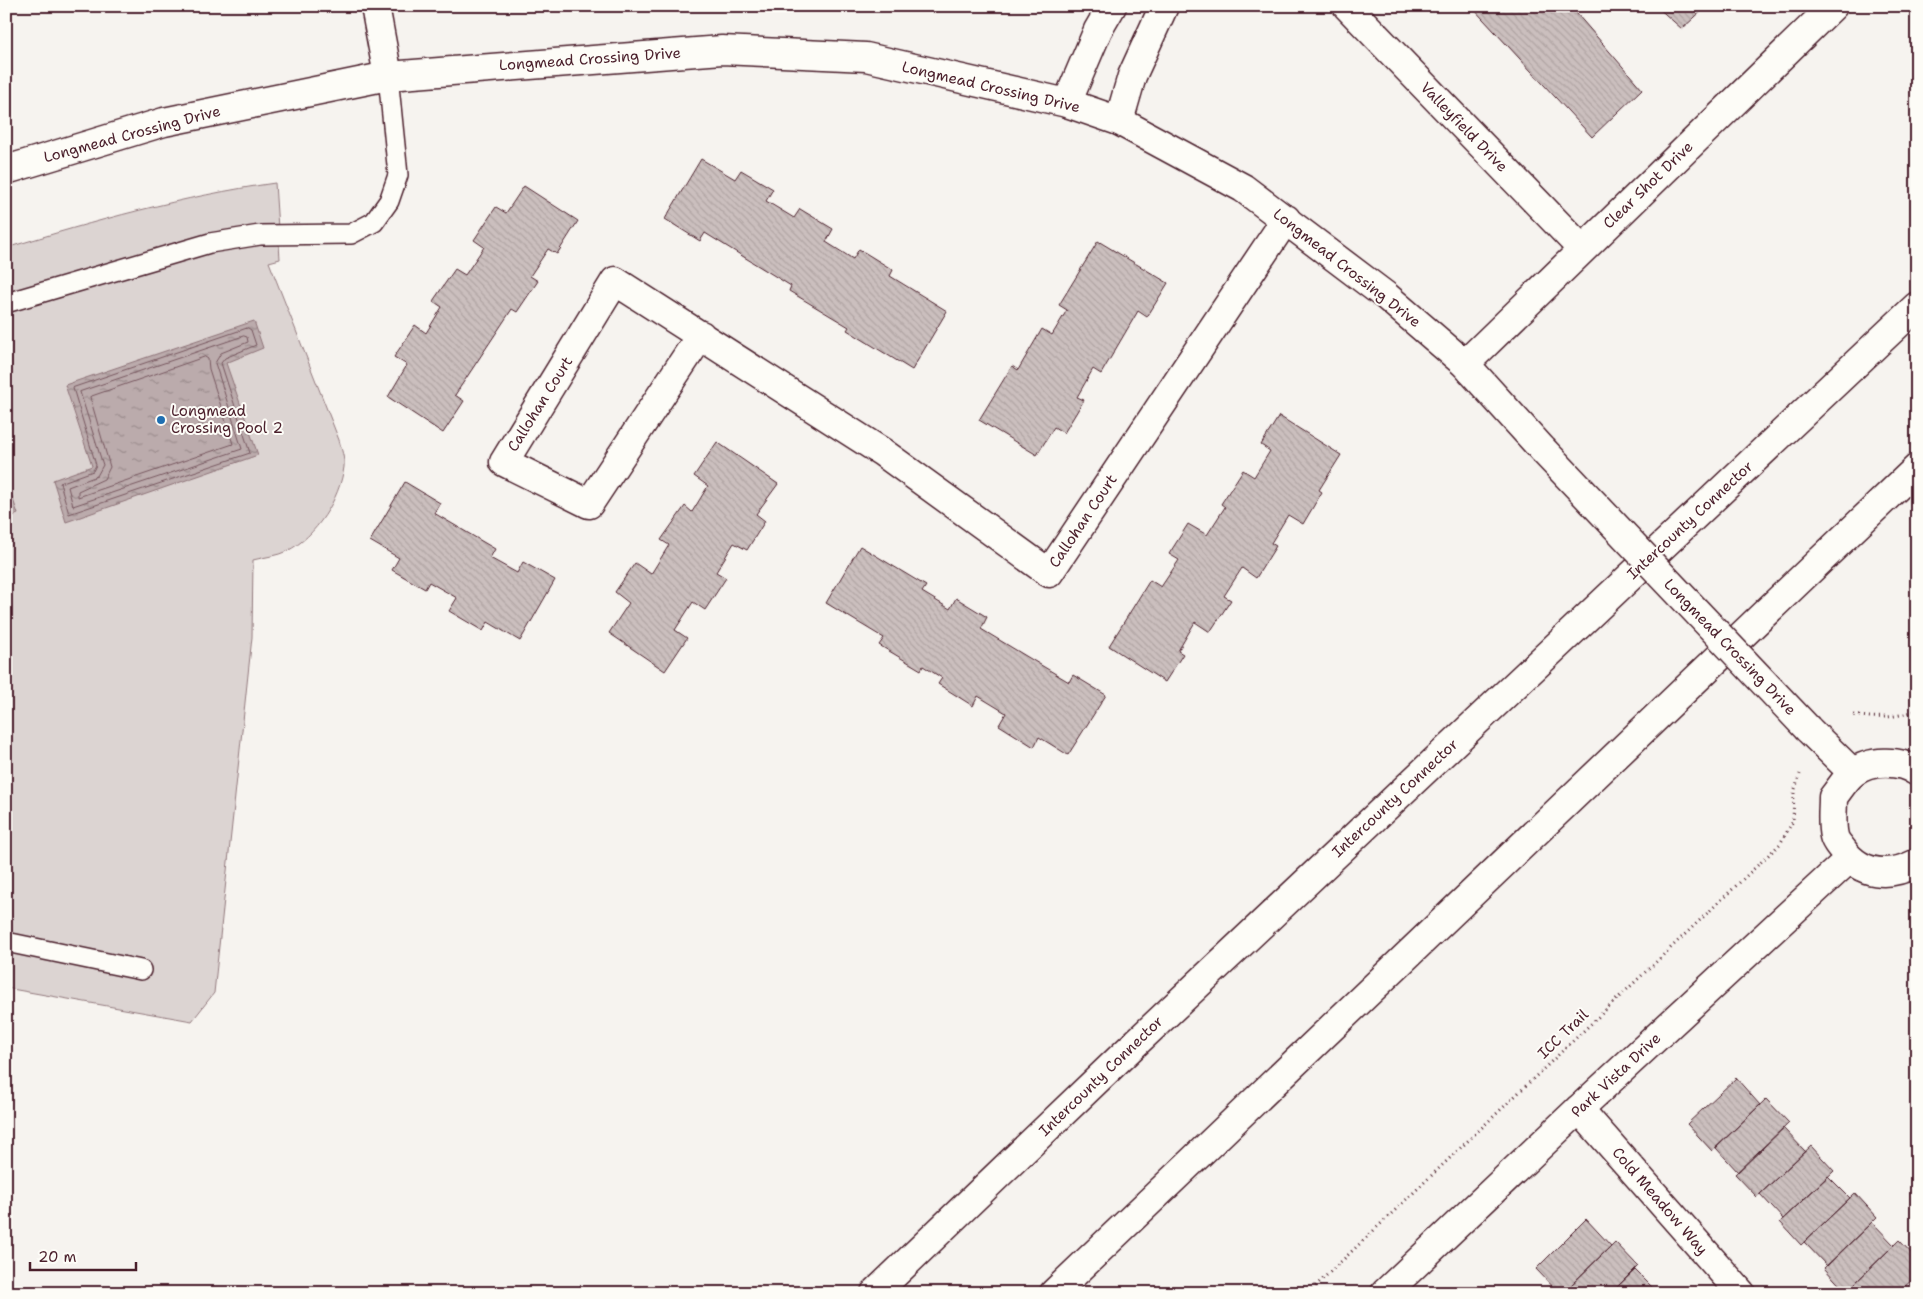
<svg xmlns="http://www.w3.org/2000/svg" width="1923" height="1299" font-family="'Shantell Sans',sans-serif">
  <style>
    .park { fill: #dcd4d2; stroke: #937a7e }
    .water { fill: url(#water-ripples); stroke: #8e7378 }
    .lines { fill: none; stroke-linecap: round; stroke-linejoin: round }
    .shore { stroke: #77575f; stroke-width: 1 }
    .building { fill: url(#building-back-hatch); stroke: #4a1f2b }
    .lane-casing { stroke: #4a1f2b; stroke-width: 22 }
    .street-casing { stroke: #4a1f2b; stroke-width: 31 }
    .secondary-casing { stroke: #4a1f2b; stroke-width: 31 }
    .highway-casing { stroke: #4a1f2b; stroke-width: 31 }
    .path { stroke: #4a1f2b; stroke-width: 3; stroke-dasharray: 1 4; stroke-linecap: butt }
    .lane { stroke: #fdfcf7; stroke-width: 19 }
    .street { stroke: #fdfcf7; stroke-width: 28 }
    .secondary { stroke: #fdfcf7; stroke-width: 28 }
    .highway { stroke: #fdfcf7; stroke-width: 28 }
    .secondary-bridge-casing { stroke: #4a1f2b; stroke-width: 31; stroke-linecap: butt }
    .secondary-bridge { stroke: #fdfcf7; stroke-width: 28 }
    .poi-dot { fill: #1f6fb2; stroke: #fdfcf7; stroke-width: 2 }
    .labels { text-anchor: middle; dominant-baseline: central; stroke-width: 4; stroke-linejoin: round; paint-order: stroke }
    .street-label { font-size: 15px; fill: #4a1f2b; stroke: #fdfcf7 }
    .poi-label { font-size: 15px; fill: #4a1f2b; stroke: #fdfcf7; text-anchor: start }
  </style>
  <defs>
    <pattern id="water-ripples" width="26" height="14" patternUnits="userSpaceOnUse" patternTransform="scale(1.25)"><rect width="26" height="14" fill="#bbabac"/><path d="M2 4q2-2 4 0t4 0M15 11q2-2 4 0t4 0" fill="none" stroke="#9a8b8c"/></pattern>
    <pattern id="building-back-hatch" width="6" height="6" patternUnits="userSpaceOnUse" patternTransform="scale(1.25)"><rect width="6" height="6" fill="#cbbfbe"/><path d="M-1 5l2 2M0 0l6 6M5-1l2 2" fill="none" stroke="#b0a4a3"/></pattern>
  </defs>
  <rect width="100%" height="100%" fill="#f6f3ef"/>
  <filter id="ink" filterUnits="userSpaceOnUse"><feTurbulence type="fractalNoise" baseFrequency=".02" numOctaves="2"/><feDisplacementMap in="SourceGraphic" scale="10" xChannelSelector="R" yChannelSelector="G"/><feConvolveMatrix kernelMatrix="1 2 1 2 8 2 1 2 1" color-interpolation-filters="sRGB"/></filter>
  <g filter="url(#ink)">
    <path class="park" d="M275 183 280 259 269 262 339 440C341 448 345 459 344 467 340 498 316 537 287 551 277 556 264 557 253 560L252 637 214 993 192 1021 6 988V248C95 221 183 196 275 183Z"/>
    <path class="water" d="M254 321 263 348 226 363 258 455 66 522 53 480 92 466 65 385Z
      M6 479 18 514 6 519Z"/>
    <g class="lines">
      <path class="shore" d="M248 328 251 330 256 345 225 358 221 363 250 453 69 514 60 483 93 471 96 465 73 388Z
        M244 336 247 337 248 342 221 353 215 363 242 449 73 506 68 487 97 476 103 465 80 392Z
        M205 357 208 359 209 369 233 444 78 497V491L104 479 110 467 90 397Z"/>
    </g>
    <path class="building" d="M1471 6H1570L1642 89 1592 137Z
      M1656 6H1707L1682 29Z
      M701 159 735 179 741 170 773 189 766 201 794 218 800 209 833 229 826 242 853 259 859 249 893 270 890 276 947 311 912 370 847 330 849 327 789 291 791 286 705 233 700 241 665 219Z
      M524 186 578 221 557 254 548 249 530 276 538 281 517 312 512 309 455 395 464 401 443 433 388 397 407 365 394 357 415 325 426 333 442 307 433 301 455 269 465 275 484 247 474 240 496 207 506 213Z
      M1098 241 1168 283 1147 317 1138 311 1101 374 1093 369 1077 397 1084 400 1064 433 1054 427 1037 455 979 420 1012 366 1018 370 1042 329 1052 335 1067 310 1059 305Z
      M1279 416 1341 455 1319 490 1322 492 1303 524 1288 515 1271 543 1276 546 1256 578 1242 568 1224 596 1231 600 1210 632 1195 622 1178 651 1183 654 1165 682 1109 646 1150 580 1161 587 1179 560 1169 554 1188 524 1207 535 1225 507 1221 504 1243 470 1254 477 1270 451 1261 445Z
      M717 442 778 484 756 514 765 521 747 550 734 543 716 572 726 578 705 610 693 602 675 630 687 638 665 671 609 633 629 603 615 592 635 563 651 574 669 545 661 540 685 506 692 512 708 486 694 476Z
      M405 482 440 503 434 513 495 549 490 558 517 573 523 562 555 580 520 641 488 622 483 631 449 611 457 598 429 582 425 589 392 570 399 558 370 541Z
      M860 546 926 586 922 592 950 609 956 598 987 617 981 629 1069 682 1073 675 1106 695 1068 755 1039 737 1034 747 999 725 1006 713 978 696 973 706 938 684 942 678 923 666 921 670 879 645 884 638 826 603Z
      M1736 1078 1760 1105 1712 1151 1687 1124Z
      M1766 1099 1789 1123 1738 1172 1716 1148Z
      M1783 1128 1805 1151 1757 1197 1735 1174Z
      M1811 1146 1834 1171 1783 1219 1760 1194Z
      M1828 1176 1850 1198 1801 1245 1780 1222Z
      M1855 1193 1877 1217 1827 1266 1804 1242Z
      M1586 1219 1611 1246 1565 1291 1559 1293 1536 1269Z
      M1872 1222 1894 1245 1846 1292 1824 1268Z
      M1899 1240 1917 1259V1275L1898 1293H1853L1849 1289Z
      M1615 1242 1638 1266 1611 1293H1566L1565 1291Z
      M1635 1270 1657 1292 1611 1293Z"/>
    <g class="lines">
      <g class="lane-casing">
        <path id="lane" d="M6 303 210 243 260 235 351 234 374 222 389 201 398 175 388 76
          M6 942 141 970"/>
      </g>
      <g class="street-casing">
        <path id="street" d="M375 6 388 76
          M1347 6 1582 249
          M1067 103 1098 30 1112 6
          M1119 121 1132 76 1164 6
          M701 335 589 504 504 462 615 281 882 452 1049 573 1286 219
          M1465 364 1833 6
          M1579 1109 1741 1293"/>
      </g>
      <g class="secondary-casing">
        <path id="secondary" d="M6 170 164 122 388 76 722 50 866 57 1067 103 1119 121 1243 188 1386 296 1465 364 1543 450
          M1808 729 1853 773
          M1917 772C1900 759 1869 760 1853 773 1845 779 1839 790 1833 797 1833 810 1831 824 1834 836 1835 841 1839 845 1842 849 1861 876 1889 877 1917 863
          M1385 1293 1579 1109 1849 859"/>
      </g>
      <g class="highway-casing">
        <path id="highway" d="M875 1293 1120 1058 1917 306
          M1054 1293 1917 468"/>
      </g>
      <path class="path" d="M1854 715C1876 719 1896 718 1917 710
        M1308 1293 1780 844 1793 821 1794 792 1800 774"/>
      <use href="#lane" class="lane"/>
      <use href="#street" class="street"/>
      <use href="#secondary" class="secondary"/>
      <use href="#highway" class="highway"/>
      <g class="secondary-bridge-casing">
        <path id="secondary-bridge" d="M1543 450 1808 729"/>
      </g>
      <use href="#secondary-bridge" class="secondary-bridge"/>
    </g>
  </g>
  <circle class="poi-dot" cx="161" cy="420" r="5"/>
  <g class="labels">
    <g class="street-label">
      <text transform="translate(590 59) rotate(-4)">Longmead Crossing Drive</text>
      <text transform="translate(991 87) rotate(13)">Longmead Crossing Drive</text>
      <text transform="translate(1464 127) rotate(46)">Valleyfield Drive</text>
      <text transform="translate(132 134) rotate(-15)">Longmead Crossing Drive</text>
      <text transform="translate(1648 185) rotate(-44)">Clear Shot Drive</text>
      <text transform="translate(1347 268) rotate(38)">Longmead Crossing Drive</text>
      <text transform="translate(540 404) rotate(-58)">Callohan Court</text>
      <text transform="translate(1690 520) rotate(-43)">Intercounty Connector</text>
      <text transform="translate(1083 521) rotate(-56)">Callohan Court</text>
      <text transform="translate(1730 647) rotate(46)">Longmead Crossing Drive</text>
      <text transform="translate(1395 798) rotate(-43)">Intercounty Connector</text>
      <text transform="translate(1563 1034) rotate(-44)">ICC Trail</text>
      <text transform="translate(1616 1075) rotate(-43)">Park Vista Drive</text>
      <text transform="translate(1101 1076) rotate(-44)">Intercounty Connector</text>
      <text transform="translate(1660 1201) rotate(49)">Cold Meadow Way</text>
    </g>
    <g class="poi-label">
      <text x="171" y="411">Longmead<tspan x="171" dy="17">Crossing Pool 2</tspan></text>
    </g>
  </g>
  <rect width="1923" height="1299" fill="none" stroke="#fdfcf7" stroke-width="25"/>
  <rect x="12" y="12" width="1898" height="1274" fill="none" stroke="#4a1f2b" stroke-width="2" filter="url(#ink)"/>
  <path d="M30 1262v8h106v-8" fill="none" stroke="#4a1f2b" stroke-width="2.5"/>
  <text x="38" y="1262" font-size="15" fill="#4a1f2b" stroke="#fdfcf7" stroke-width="4" paint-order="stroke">20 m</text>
</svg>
